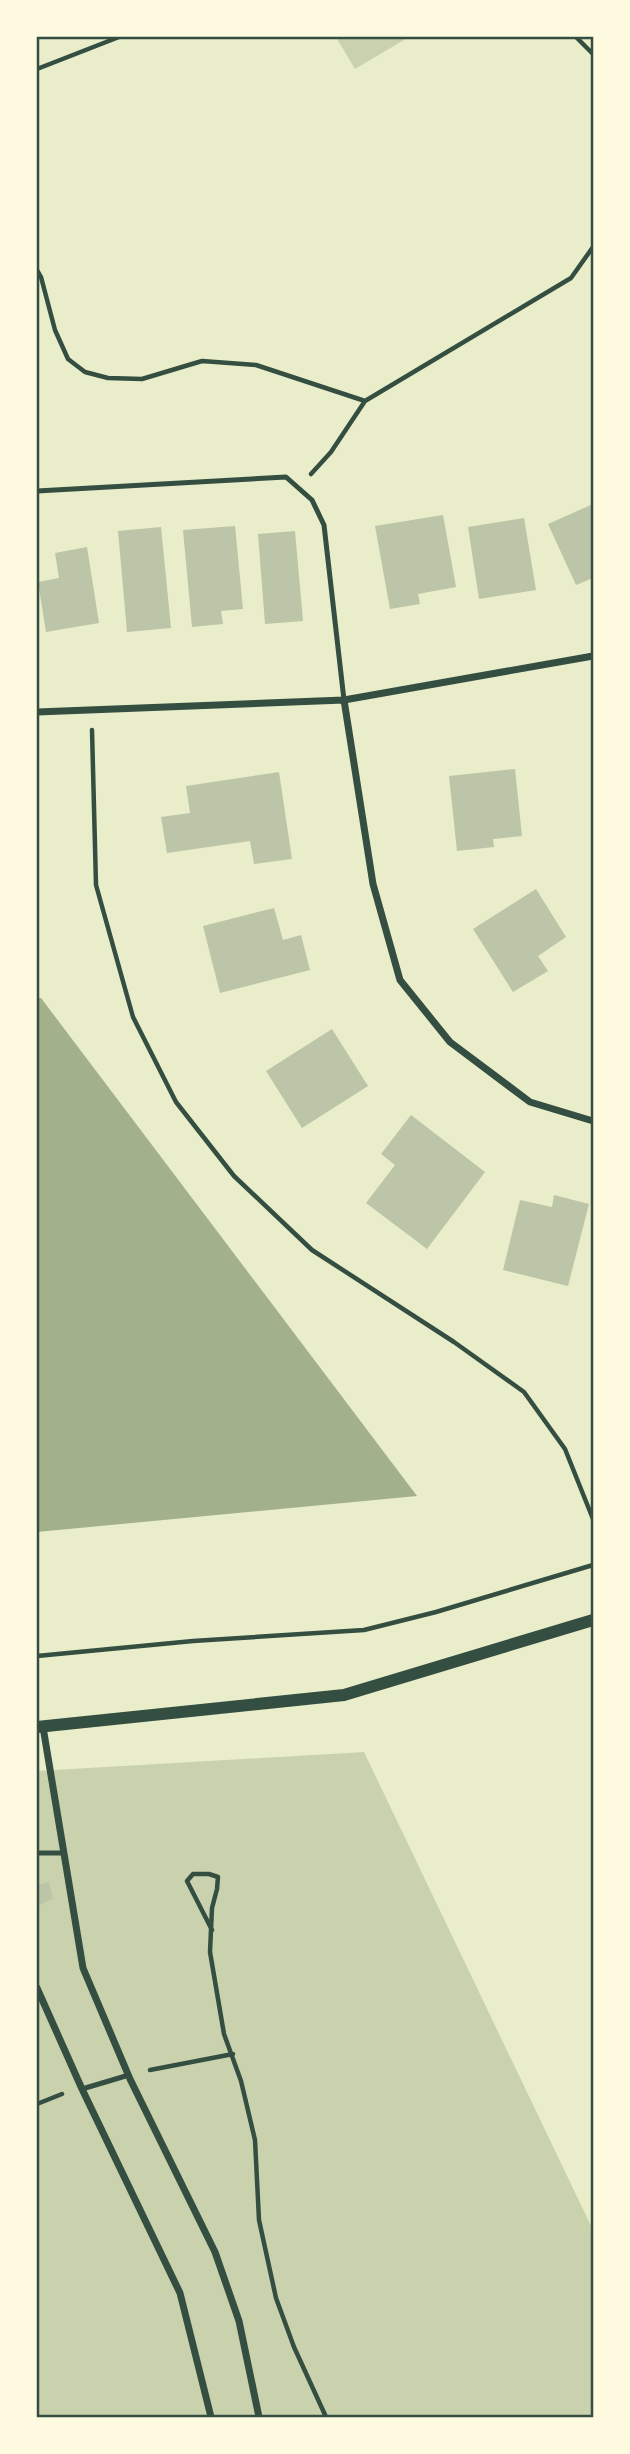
<svg xmlns="http://www.w3.org/2000/svg" width="630" height="2454" font-family="Poppins,sans-serif">
  <style>
    .green { fill: #cad2ad }
    .water { fill: #a3b18a }
    .building { fill: #bcc5a7 }
    .lines { fill: none; stroke-linecap: round; stroke-linejoin: round }
    .path { stroke: #344e41; stroke-width: 4.5 }
    .service { stroke: #344e41; stroke-width: 5 }
    .minor { stroke: #344e41; stroke-width: 7 }
    .tertiary { stroke: #344e41; stroke-width: 12 }
    .neatline { fill: none; stroke: #344e41; stroke-width: 2.5 }
  </style>
  <rect width="100%" height="100%" fill="#e9edc9"/>
  <path class="green" d="M336 37H409L355 69Z
    M364 1752 593 2230V2417H37V1771Z"/>
  <path class="water" d="M37 998H41L417 1496 37 1532Z"/>
  <path class="building" d="M593 504V578L576 585 548 524Z
    M443 515 456 587 418 594 420 604 390 609 375 526Z
    M524 518 536 590 479 599 468 527Z
    M235 526 243 609 221 611 223 624 192 627 183 530Z
    M161 527 171 628 127 632 118 531Z
    M295 531 303 621 265 624 258 534Z
    M87 547 99 623 46 632 38 582 59 578 55 553Z
    M515 769 522 836 493 839 494 847 457 851 449 776Z
    M279 772 292 859 254 864 250 841 167 853 161 817 190 813 186 786Z
    M536 889 566 937 538 956 548 971 513 992 473 929Z
    M274 908 283 940 301 935 310 970 220 993 203 926Z
    M332 1029 368 1086 302 1128 266 1071Z
    M411 1115 485 1172 427 1249 366 1203 395 1165 381 1154Z
    M554 1195 589 1204 568 1286 503 1270 520 1200 552 1207Z
    M49 1882 53 1899 37 1906V1885Z"/>
  <g class="lines">
    <path class="path" d="M576 37 593 54
      M37 69 119 37
      M37 270 41 277 55 330 68 359 85 372 108 378 142 379 202 361 256 365 365 401
      M311 474 331 452 365 401 571 278 593 247
      M92 730 96 885 133 1017 176 1102 234 1176 312 1250 454 1342 524 1392 565 1449 593 1519
      M37 1656 193 1641 364 1630 436 1612 593 1565
      M212 1930 187 1881 193 1874H209L218 1877 217 1889 212 1908 210 1952 224 2034 241 2081 255 2140 259 2220 276 2298 294 2347 326 2417
      M150 2070 233 2054
      M37 2104 62 2094"/>
    <path class="service" d="M37 491 286 477 312 500 324 525 344 700
      M37 1853H64
      M82 2089 129 2075"/>
    <path class="minor" d="M344 700 373 884 400 980 450 1042 530 1102 593 1121
      M37 712 344 700 593 656
      M43 1727 83 1968 130 2079 215 2252 239 2321 259 2417
      M37 1988 82 2089 180 2293 211 2417"/>
    <path class="tertiary" d="M37 1727 344 1695 593 1620"/>
  </g>
  <rect width="630" height="2454" fill="none" stroke="#fefae0" stroke-width="77"/>
  <rect x="38" y="38" width="554" height="2378" class="neatline"/>
</svg>
